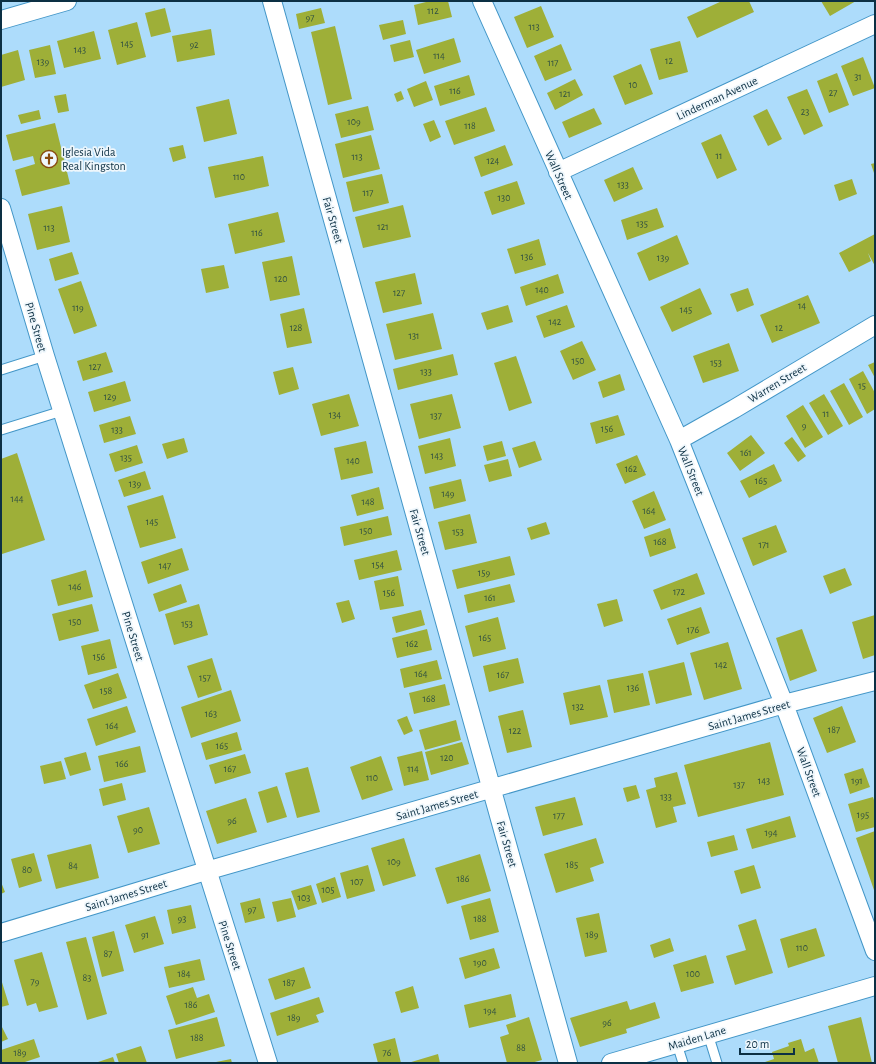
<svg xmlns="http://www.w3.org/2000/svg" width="876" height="1064" font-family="'Alegreya Sans',sans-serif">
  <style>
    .building { fill: #9eaf38 }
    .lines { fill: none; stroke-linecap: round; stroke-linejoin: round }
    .service-casing { stroke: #4396c7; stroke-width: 11 }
    .minor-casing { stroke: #4396c7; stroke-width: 20 }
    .service { stroke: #fff; stroke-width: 9 }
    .minor { stroke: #fff; stroke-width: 18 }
    .labels { text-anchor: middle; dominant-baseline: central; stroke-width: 3.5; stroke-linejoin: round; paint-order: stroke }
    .number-label { font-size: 10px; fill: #305041 }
    .street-label { font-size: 12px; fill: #0c3044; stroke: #eff7fc }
    .poi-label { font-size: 12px; fill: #0c3044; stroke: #eff7fc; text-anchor: start }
  </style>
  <rect width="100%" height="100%" fill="#addcfb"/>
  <path class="building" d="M430 1H448L452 17 418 25 414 5Z
    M722 1H749L754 12 697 38 687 17Z
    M821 1H856L830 16Z
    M541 6 554 37 527 48 514 17Z
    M165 8 171 32 151 37 145 13Z
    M321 8 325 23 299 29 296 14Z
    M403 20 406 34 383 40 379 25Z
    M137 22 146 57 117 65 108 30Z
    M335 26 352 99 328 105 311 32Z
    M211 29 215 55 177 62 172 36Z
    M94 31 101 59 64 68 57 41Z
    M454 38 461 62 424 74 416 50Z
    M410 40 414 57 394 62 390 45Z
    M680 41 688 72 659 80 650 49Z
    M561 44 572 70 545 81 534 56Z
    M50 45 56 74 35 78 29 50Z
    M18 50 25 80 1 87V55Z
    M863 57 875 88 853 96 841 66Z
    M641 64 653 94 625 105 613 76Z
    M837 73 849 105 829 113 817 81Z
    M469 75 475 95 440 106 434 86Z
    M575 79 583 95 555 110 547 93Z
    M426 81 433 100 414 107 407 89Z
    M807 89 823 126 804 135 787 97Z
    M401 91 404 99 397 102 394 94Z
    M66 94 69 111 58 113 54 96Z
    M229 99 237 134 204 142 196 107Z
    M368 106 374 130 341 138 335 114Z
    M486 107 495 131 454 145 445 121Z
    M594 108 602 124 569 138 562 122Z
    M767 109 782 139 768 146 753 116Z
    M39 110 41 119 21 124 18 115Z
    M434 120 441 137 430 142 423 124Z
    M55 123 70 184 22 196 15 170 35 164 33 156 13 161 6 135Z
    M721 134 737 170 717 179 701 143Z
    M371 135 380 169 343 178 335 144Z
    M183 145 186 158 173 162 169 148Z
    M505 145 513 165 481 177 474 157Z
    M263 156 269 186 215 198 208 167Z
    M875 163V176L871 164Z
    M633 167 643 189 614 202 604 180Z
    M382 174 389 203 353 212 346 182Z
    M852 179 857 194 839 201 834 185Z
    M517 181 525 204 492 215 484 192Z
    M403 205 411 237 363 248 355 217Z
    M62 206 70 242 37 250 28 214Z
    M657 208 664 227 627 240 621 220Z
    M278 212 285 242 235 254 228 224Z
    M875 234V266L868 253 871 261 849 272 839 253Z
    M677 235 689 264 649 281 637 253Z
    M539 239 546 265 515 274 507 249Z
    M72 252 79 274 55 281 49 259Z
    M292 256 300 295 270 301 262 262Z
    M224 265 229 288 206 293 201 269Z
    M415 273 422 304 383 313 375 282Z
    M558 274 564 293 526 306 520 287Z
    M81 281 97 326 74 334 58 289Z
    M700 288 712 314 672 332 660 307Z
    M748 288 754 305 737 312 730 294Z
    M808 295 820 323 772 343 760 315Z
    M508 305 513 322 487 330 481 313Z
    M567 305 575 327 544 338 536 316Z
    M304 308 312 343 287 348 280 314Z
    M433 313 442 349 395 360 386 324Z
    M582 341 596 370 573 380 560 351Z
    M729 343 739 371 703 383 693 356Z
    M106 352 113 372 83 381 77 361Z
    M453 354 458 375 398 390 393 369Z
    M516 356 532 403 509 411 494 363Z
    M875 362V378L868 365Z
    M293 367 299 389 279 395 273 372Z
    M863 371 875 393V409L867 414 849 379Z
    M620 374 625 390 603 398 598 382Z
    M125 381 131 401 94 412 88 392Z
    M844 383 863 417 849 425 830 391Z
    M349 394 359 426 321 436 312 404Z
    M452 394 461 428 419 439 410 404Z
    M824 394 843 426 828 435 809 403Z
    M803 405 823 437 805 448 786 416Z
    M618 415 625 435 596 444 590 423Z
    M130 416 136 434 104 443 99 425Z
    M751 435 765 453 740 471 727 453Z
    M792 437 806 456 798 462 784 443Z
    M184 438 188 452 167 459 162 444Z
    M450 438 456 466 425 474 418 446Z
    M366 441 373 473 341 480 334 448Z
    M502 441 506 456 487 461 483 446Z
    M535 441 542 460 519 468 512 448Z
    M137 445 143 463 115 472 109 454Z
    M17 453 45 540 2 554 1 459Z
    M637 455 646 475 625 484 616 464Z
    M508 459 512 476 489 482 484 465Z
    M774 464 782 481 749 498 740 481Z
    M145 471 151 489 124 497 118 480Z
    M461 479 466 501 434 509 429 487Z
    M379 487 384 509 357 516 351 495Z
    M654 491 666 520 644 529 632 501Z
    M163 495 176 538 140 548 127 506Z
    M470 514 477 543 445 550 438 522Z
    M388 516 392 535 344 546 340 527Z
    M546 522 550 534 531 540 527 528Z
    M776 525 787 552 753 566 742 538Z
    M670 528 676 548 650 557 644 537Z
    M182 548 189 570 148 584 141 562Z
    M397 550 402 570 359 580 354 560Z
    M510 556 515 575 457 589 452 570Z
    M845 568 852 585 830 594 823 576Z
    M86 570 93 597 58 606 51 580Z
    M697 573 705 594 661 610 653 590Z
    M398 576 404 606 380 610 374 581Z
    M181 584 187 602 159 612 153 594Z
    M510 584 515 602 468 613 464 595Z
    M617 599 623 621 604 627 597 604Z
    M349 600 355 619 342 623 336 603Z
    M92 604 99 631 59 641 52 614Z
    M199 604 208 635 174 645 165 614Z
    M701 607 710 633 677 645 667 619Z
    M421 610 425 625 396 633 392 617Z
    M875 615V655L863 659 852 622Z
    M498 617 506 649 473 657 465 626Z
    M427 629 432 650 397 658 392 638Z
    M802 629 817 671 790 681 776 638Z
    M110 639 117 668 88 675 81 646Z
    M728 642 742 689 704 700 690 653Z
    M212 658 222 690 198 698 187 666Z
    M518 658 524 683 489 692 483 666Z
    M437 660 442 679 404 688 400 669Z
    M684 662 692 695 656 704 648 671Z
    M118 673 127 698 93 709 84 685Z
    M643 673 650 705 614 713 607 680Z
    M445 684 450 705 414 714 409 693Z
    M600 685 608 717 570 725 563 693Z
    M231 690 241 721 191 738 181 707Z
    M127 706 136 732 96 746 87 719Z
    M842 706 856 742 827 753 813 718Z
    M523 710 532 747 507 753 498 716Z
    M407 716 413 731 404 735 397 720Z
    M456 720 461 740 425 750 419 730Z
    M237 732 242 750 206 760 201 743Z
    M462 742 469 764 431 775 425 752Z
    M770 742 784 795 698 817 684 765Z
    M140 746 146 772 104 782 98 756Z
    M422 751 429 780 404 786 397 757Z
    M86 752 91 770 70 776 64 758Z
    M245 754 251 773 215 784 209 765Z
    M381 756 393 790 362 800 350 767Z
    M61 761 66 779 44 784 40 766Z
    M308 767 320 812 297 818 285 773Z
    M863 768 870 787 850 794 844 774Z
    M677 772 686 804 673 807 677 822 656 828 646 790 656 787 654 778Z
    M122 783 126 800 103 806 99 789Z
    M636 785 640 798 627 802 623 788Z
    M277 786 287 817 267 823 258 792Z
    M575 797 583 825 543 836 535 807Z
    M873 797 875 803V827L856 832 848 804Z
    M246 798 257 832 217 844 206 811Z
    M149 807 160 844 128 853 117 816Z
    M790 816 796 837 752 849 746 829Z
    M875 831V893L856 838Z
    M734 835 738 850 711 857 707 842Z
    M404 838 416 876 383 886 371 848Z
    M596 838 604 863 590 868 594 881 556 893 544 854Z
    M91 844 99 878 56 889 47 855Z
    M34 853 42 881 19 888 11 859Z
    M480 854 491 891 447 904 435 868Z
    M368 865 375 891 347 899 340 873Z
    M754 865 761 888 741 894 734 871Z
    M335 877 341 897 322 903 316 884Z
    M1 882 5 892 1 894Z
    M311 885 317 904 298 910 291 891Z
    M260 898 265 918 245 923 240 903Z
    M291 898 296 917 277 922 272 902Z
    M490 898 499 932 470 940 461 906Z
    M191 905 196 928 172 934 167 910Z
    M599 913 607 952 585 957 576 918Z
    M155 916 164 944 134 953 125 925Z
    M756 919 773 973 735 985 726 956 746 950 738 925Z
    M816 928 825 956 788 968 780 939Z
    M114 931 124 971 102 977 92 937Z
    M86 937 107 1014 87 1020 66 942Z
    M670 938 674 951 654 958 650 945Z
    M494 948 500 968 465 979 459 958Z
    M42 952 58 1007 39 1012 36 1003 27 1006 14 960Z
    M706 955 714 983 681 992 673 965Z
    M200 959 205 980 169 988 164 967Z
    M304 967 311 988 275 1000 268 979Z
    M1 979 9 1005 1 1007Z
    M413 986 419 1008 401 1013 395 992Z
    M193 987 197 998 209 994 215 1012 176 1025 166 996Z
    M511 994 516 1017 469 1028 464 1005Z
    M319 997 324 1012 316 1015 319 1022 277 1036 270 1013Z
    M627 1001 630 1010 655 1002 660 1018 626 1029 627 1033 580 1047 570 1018Z
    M217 1017 225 1046 176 1059 168 1030Z
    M529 1017 542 1060 531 1063H507L500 1037 509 1034 506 1025Z
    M861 1017 872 1063H838L828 1026Z
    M1 1025 8 1039 1 1042Z
    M395 1038 401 1063H378L373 1044Z
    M34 1039 40 1057 22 1063H1V1050Z
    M801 1039 805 1052 814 1048 819 1063H766L765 1062 774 1059 772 1052 789 1046 788 1043Z
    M141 1046 147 1063H119L116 1054Z
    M438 1054 440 1063H408Z
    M113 1057 115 1063H95Z
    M231 1059 232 1063H216V1062Z"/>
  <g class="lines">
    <g class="service-casing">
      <path id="service" d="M1 370 45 356
        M1 430 62 411
        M708 1034 717 1063
        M677 1044 683 1063"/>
    </g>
    <g class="minor-casing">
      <path id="minor" d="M272 1 568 1063
        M482 1 679 440 784 704 875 951
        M1 20 67 1
        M558 172 875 24
        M1 208 45 356 268 1063
        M679 440 734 409 875 325
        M1 933 206 871 784 704 875 681
        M611 1063 875 986"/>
    </g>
    <use href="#service" class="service"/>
    <use href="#minor" class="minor"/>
  </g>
  <defs>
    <g id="church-ring" transform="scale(0.9)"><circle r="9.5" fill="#eff7fc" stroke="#894b0f" stroke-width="1.5"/><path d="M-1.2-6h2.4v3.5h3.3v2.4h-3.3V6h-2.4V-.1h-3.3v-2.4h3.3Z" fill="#894b0f"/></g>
  </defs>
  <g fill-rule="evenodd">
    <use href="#church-ring" x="49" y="159"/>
  </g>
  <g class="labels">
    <g class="number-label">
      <text x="433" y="11">112</text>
      <text x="310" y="18">97</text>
      <text x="534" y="27">113</text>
      <text x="127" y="44">145</text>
      <text x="194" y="45">92</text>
      <text x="80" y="50">143</text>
      <text x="439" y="56">114</text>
      <text x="669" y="61">12</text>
      <text x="43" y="62">139</text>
      <text x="553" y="63">117</text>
      <text x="858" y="77">31</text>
      <text x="633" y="85">10</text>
      <text x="455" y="91">116</text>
      <text x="833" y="93">27</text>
      <text x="565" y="94">121</text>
      <text x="805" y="112">23</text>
      <text x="354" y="122">109</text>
      <text x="470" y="126">118</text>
      <text x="719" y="156">11</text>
      <text x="357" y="157">113</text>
      <text x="493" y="161">124</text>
      <text x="239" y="177">110</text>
      <text x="623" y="185">133</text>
      <text x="368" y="193">117</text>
      <text x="504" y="198">130</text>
      <text x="642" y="224">135</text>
      <text x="383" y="227">121</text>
      <text x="49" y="228">113</text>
      <text x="257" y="233">116</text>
      <text x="527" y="257">136</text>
      <text x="663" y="258">139</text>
      <text x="281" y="279">120</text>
      <text x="542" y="290">140</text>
      <text x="399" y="293">127</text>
      <text x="802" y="306">14</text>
      <text x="78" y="308">119</text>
      <text x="686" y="310">145</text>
      <text x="555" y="322">142</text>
      <text x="296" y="328">128</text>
      <text x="779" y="328">12</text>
      <text x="414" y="336">131</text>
      <text x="578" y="361">150</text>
      <text x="716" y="363">153</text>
      <text x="95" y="367">127</text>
      <text x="426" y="372">133</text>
      <text x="862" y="386">15</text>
      <text x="110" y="397">129</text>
      <text x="826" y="414">11</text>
      <text x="335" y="415">134</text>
      <text x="436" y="416">137</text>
      <text x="804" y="426">9</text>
      <text x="607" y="429">156</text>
      <text x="117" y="430">133</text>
      <text x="746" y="453">161</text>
      <text x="437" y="456">143</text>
      <text x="126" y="458">135</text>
      <text x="353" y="461">140</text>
      <text x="631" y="469">162</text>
      <text x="761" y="481">165</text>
      <text x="135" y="484">139</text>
      <text x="448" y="494">149</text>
      <text x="17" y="499">144</text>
      <text x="368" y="502">148</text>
      <text x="649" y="511">164</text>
      <text x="152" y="522">145</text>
      <text x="366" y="531">150</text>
      <text x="458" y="532">153</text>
      <text x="660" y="542">168</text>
      <text x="764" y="545">171</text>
      <text x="378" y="565">154</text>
      <text x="165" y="566">147</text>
      <text x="484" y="573">159</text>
      <text x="75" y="587">146</text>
      <text x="679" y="592">172</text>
      <text x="389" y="593">156</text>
      <text x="490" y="598">161</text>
      <text x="75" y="622">150</text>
      <text x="187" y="624">153</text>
      <text x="693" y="630">176</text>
      <text x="485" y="638">165</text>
      <text x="412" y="644">162</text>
      <text x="99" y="657">156</text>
      <text x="721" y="665">142</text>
      <text x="421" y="674">164</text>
      <text x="503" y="675">167</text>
      <text x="205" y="678">157</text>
      <text x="633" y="688">136</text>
      <text x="106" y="691">158</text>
      <text x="429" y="699">168</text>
      <text x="578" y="707">132</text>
      <text x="211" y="714">163</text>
      <text x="112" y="726">164</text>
      <text x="834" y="730">187</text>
      <text x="515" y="731">122</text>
      <text x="222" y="746">165</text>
      <text x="447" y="758">120</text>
      <text x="122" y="764">166</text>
      <text x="230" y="769">167</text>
      <text x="413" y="769">114</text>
      <text x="372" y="778">110</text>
      <text x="764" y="781">143</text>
      <text x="857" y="781">191</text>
      <text x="739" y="785">137</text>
      <text x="666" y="797">133</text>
      <text x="863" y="815">195</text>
      <text x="559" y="816">177</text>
      <text x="232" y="821">96</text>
      <text x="138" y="830">90</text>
      <text x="771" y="833">194</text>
      <text x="394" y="862">109</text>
      <text x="572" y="865">185</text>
      <text x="73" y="866">84</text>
      <text x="27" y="870">80</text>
      <text x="463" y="879">186</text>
      <text x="357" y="882">107</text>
      <text x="328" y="890">105</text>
      <text x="304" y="898">103</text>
      <text x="252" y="910">97</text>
      <text x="182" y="919">93</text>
      <text x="480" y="919">188</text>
      <text x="145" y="935">91</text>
      <text x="592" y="935">189</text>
      <text x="802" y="948">110</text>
      <text x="108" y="954">87</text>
      <text x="480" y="963">190</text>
      <text x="184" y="974">184</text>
      <text x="693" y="974">100</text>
      <text x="87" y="978">83</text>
      <text x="35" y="982">79</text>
      <text x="289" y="983">187</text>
      <text x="191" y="1005">186</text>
      <text x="490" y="1011">194</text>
      <text x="294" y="1018">189</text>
      <text x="607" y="1023">96</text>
      <text x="197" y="1038">188</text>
      <text x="521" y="1048">88</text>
      <text x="20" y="1053">189</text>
      <text x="387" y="1053">76</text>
    </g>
    <g class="street-label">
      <text transform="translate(717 98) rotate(-25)">Linderman Avenue</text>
      <text transform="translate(559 175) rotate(66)">Wall Street</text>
      <text transform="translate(333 220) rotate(74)">Fair Street</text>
      <text transform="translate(36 327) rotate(74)">Pine Street</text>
      <text transform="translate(777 383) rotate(-31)">Warren Street</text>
      <text transform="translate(691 471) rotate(68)">Wall Street</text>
      <text transform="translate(420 532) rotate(74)">Fair Street</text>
      <text transform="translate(133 636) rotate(73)">Pine Street</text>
      <text transform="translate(749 715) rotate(-16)">Saint James Street</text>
      <text transform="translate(809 772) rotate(70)">Wall Street</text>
      <text transform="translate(437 805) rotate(-16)">Saint James Street</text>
      <text transform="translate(507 844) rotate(74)">Fair Street</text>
      <text transform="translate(126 895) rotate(-17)">Saint James Street</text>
      <text transform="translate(230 945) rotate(72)">Pine Street</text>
      <text transform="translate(697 1038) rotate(-17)">Maiden Lane</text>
    </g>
    <g class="poi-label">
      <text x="62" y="152">Iglesia Vida<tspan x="62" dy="14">Real Kingston</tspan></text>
    </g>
  </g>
  <rect width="876" height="1064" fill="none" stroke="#0c3044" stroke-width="4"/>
  <path d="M740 1048v6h54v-6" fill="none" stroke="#0c3044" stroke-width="2"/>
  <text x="746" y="1048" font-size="12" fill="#0c3044" stroke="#eff7fc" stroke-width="3" paint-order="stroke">20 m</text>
</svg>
